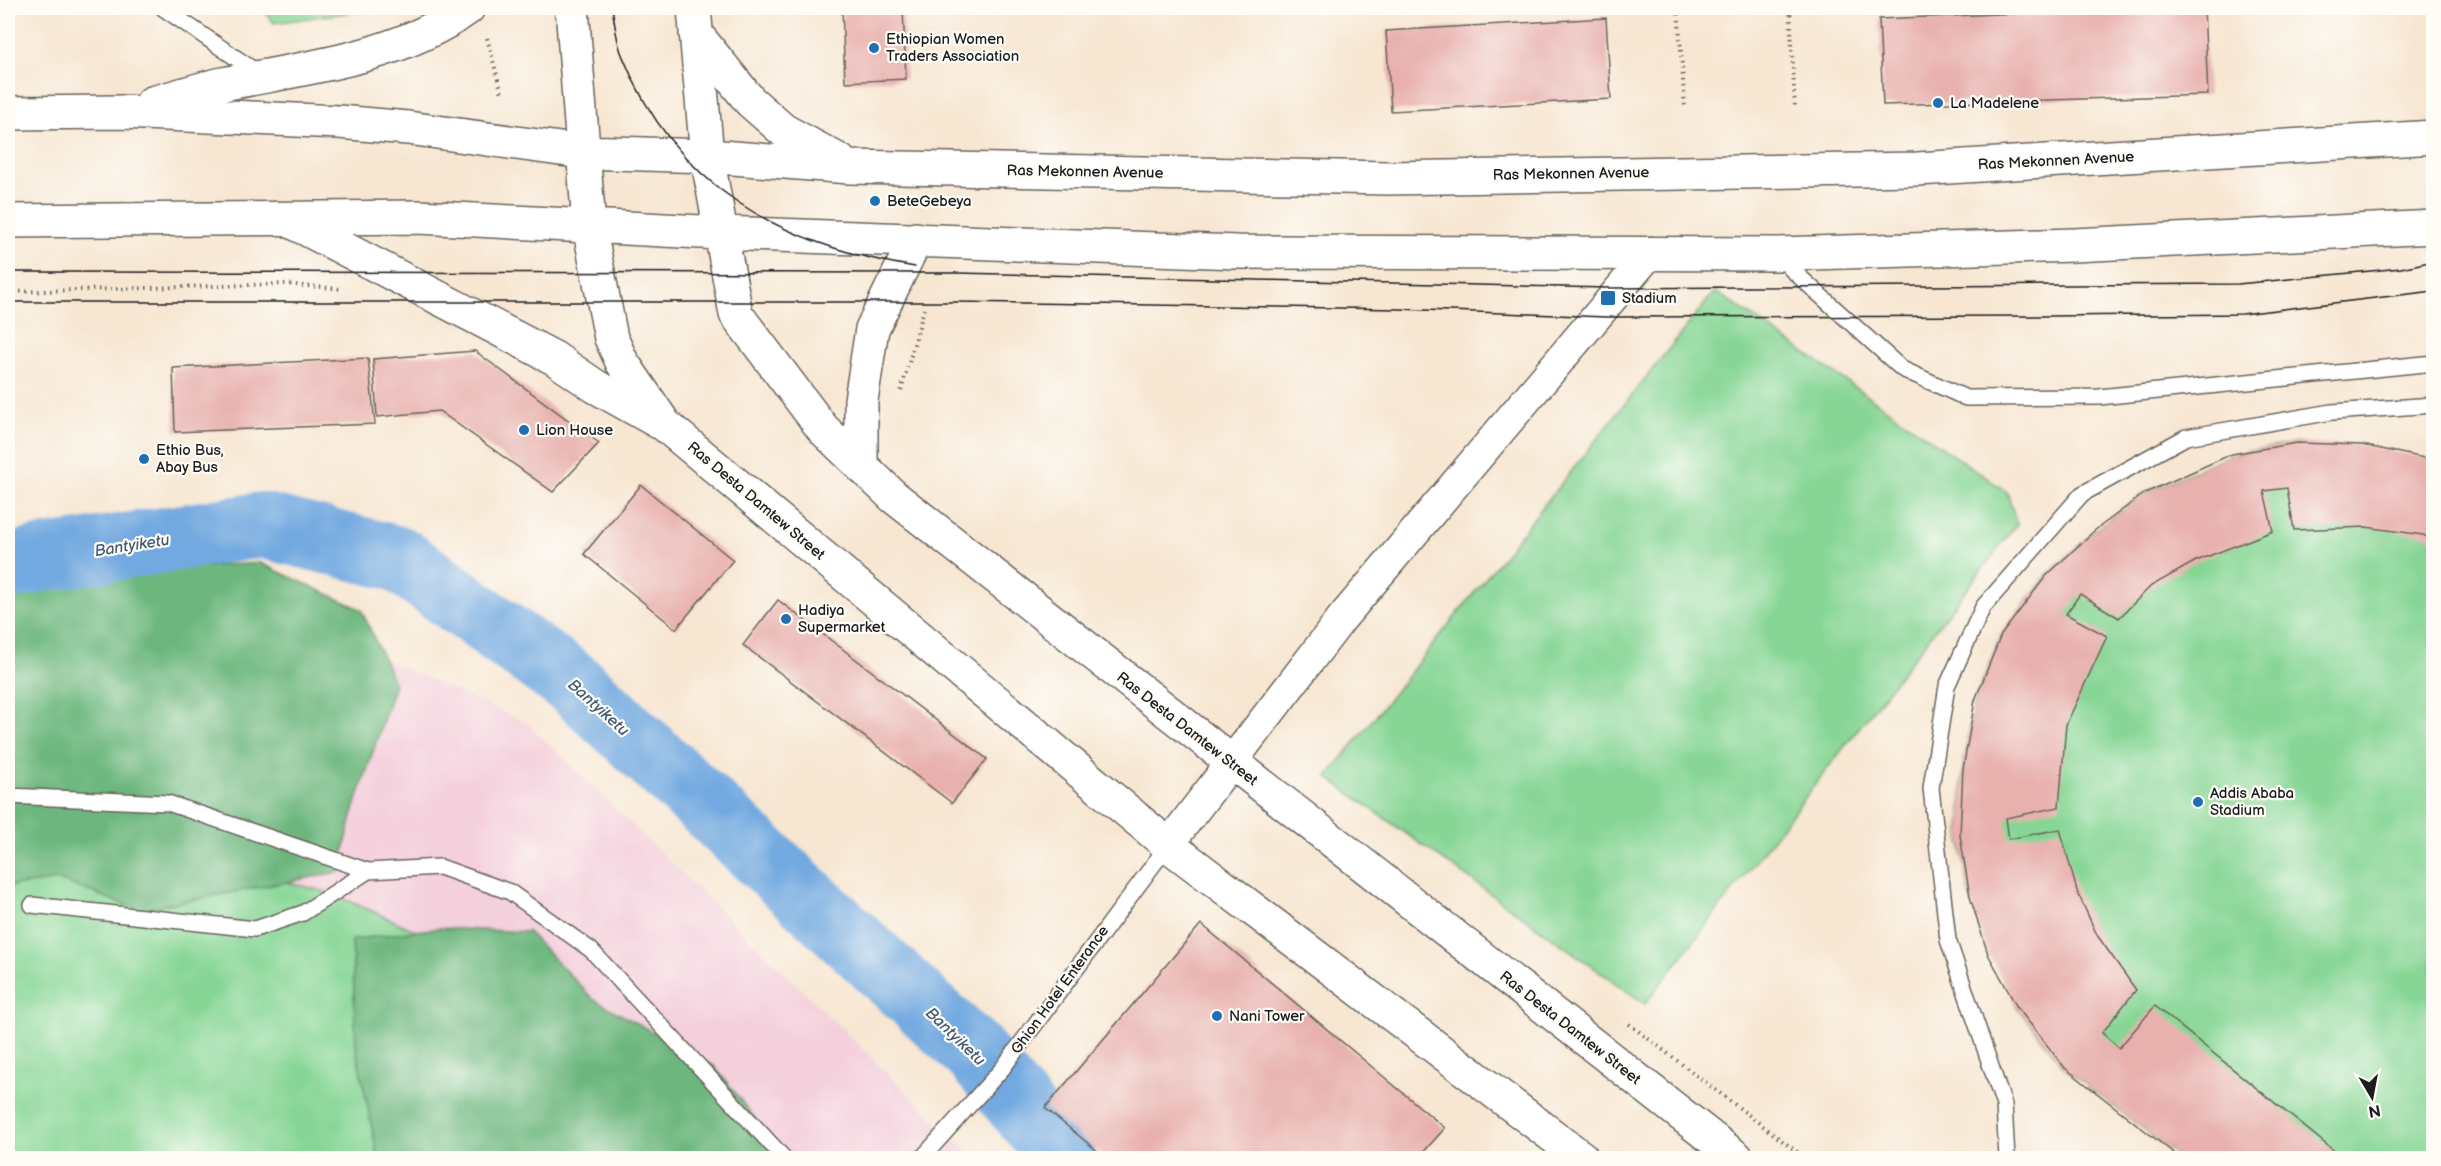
<svg xmlns="http://www.w3.org/2000/svg" width="2441" height="1166" font-family="'Balsamiq Sans',sans-serif">
  <style>
    .built { fill: #f4cfdc }
    .green { fill: #87d695; stroke: #527958; stroke-width: 1.5 }
    .forest { fill: #6db77e; stroke: #446a4d; stroke-width: 1.5 }
    .lines { fill: none; stroke-linecap: round; stroke-linejoin: round }
    .river { stroke: #72a9e0; stroke-width: 66 }
    .building { fill: #e8b1ae }
    .lane-casing { stroke: #69635b; stroke-width: 18 }
    .street-casing { stroke: #69635b; stroke-width: 33 }
    .primary-casing { stroke: #69635b; stroke-width: 36 }
    .path { stroke: #69635b; stroke-width: 4; stroke-dasharray: 1.5 4.5; stroke-linecap: butt }
    .lane { stroke: #fff; stroke-width: 15 }
    .street { stroke: #fff; stroke-width: 30 }
    .primary { stroke: #fff; stroke-width: 33 }
    .tram { stroke: #1c1c1c; stroke-width: 1.5 }
    .poi-dot { fill: #1f6fb2; stroke: #fdfcf7; stroke-width: 2 }
    .labels { text-anchor: middle; dominant-baseline: central; stroke-width: 4.5; stroke-linejoin: round; paint-order: stroke }
    .poi-label { font-size: 15px; fill: #1c1c1c; stroke: #fdfcf7; text-anchor: start }
    .street-label { font-size: 15px; fill: #1c1c1c; stroke: #fdfcf7 }
    .water-label { font-size: 16px; font-style: italic; fill: #435b74; stroke: #fdfcf7 }
  </style>
  <rect width="100%" height="100%" fill="#fdfcf7"/>
  <filter id="ink" filterUnits="userSpaceOnUse"><feTurbulence type="fractalNoise" baseFrequency=".0167" numOctaves="2"/><feDisplacementMap in="SourceGraphic" scale="12" xChannelSelector="R" yChannelSelector="G"/><feConvolveMatrix kernelMatrix="1 2 1 2 8 2 1 2 1" color-interpolation-filters="sRGB"/></filter>
  <filter id="wash" filterUnits="userSpaceOnUse"><feTurbulence type="fractalNoise" baseFrequency=".008" numOctaves="4" result="noise"/><feDisplacementMap in="SourceGraphic" scale="24" xChannelSelector="R" yChannelSelector="G"/><feGaussianBlur stdDeviation="1.35" result="paint"/><feColorMatrix in="noise" values="0 0 0 0 0 0 0 0 0 0 0 0 0 0 0 0 0 1.4 0 .05"/><feComposite in="paint" operator="in"/></filter>
  <g filter="url(#wash)">
    <rect width="100%" height="100%" fill="#f7e6d1"/>
    <path class="built" d="M249 599 527 723 975 1158H8V651Z"/>
    <path class="green" d="M262 8H381L274 23Z
      M1715 291 2007 492 2017 524 1645 1004 1327 777Z
      M2297 443 2433 460V1158H2180L2065 1068 2017 1007 1970 897 1960 835 1963 769 1975 700 2001 635 2046 576 2094 531 2145 493 2232 454Z
      M132 844 331 893 608 1016 742 1158H8V861Z"/>
    <path class="forest" d="M260 563 361 609 395 684 352 816 339 872 139 910 59 880 13 886 8 884V584L103 572Z
      M438 928 528 932 593 999 714 1066 780 1151 781 1158H378L356 1049 352 940Z"/>
    <g class="lines">
      <path class="river" d="M8 567 40 559 261 525 399 559 575 685 973 1051 1063 1158"/>
    </g>
    <g id="blocks">
      <path class="building" d="M842 8H903L906 79 845 82Z
        M2141 8H2204L2208 95 1883 105 1879 19Z
        M1606 18 1611 99 1391 111 1386 31Z
        M475 351 599 443 553 492 439 411 377 417 373 359Z
        M368 358 375 424 175 432 173 368Z
        M2297 443 2362 445 2434 460V540L2423 535 2366 527 2294 530 2287 488 2264 491 2273 531 2196 561 2151 586 2119 618 2080 594 2066 614 2107 636 2066 725 2059 807 2006 818 2009 839 2060 829 2077 891 2097 935 2136 990 2102 1033 2119 1048 2155 1006 2343 1158H2180L2065 1068 2017 1007 1988 954 1970 897 1960 835 1963 769 1975 700 2001 635 2046 576 2094 531 2145 493 2232 454Z
        M641 485 733 560 676 629 584 554Z
        M778 600 987 759 952 803 743 645Z
        M1201 924 1445 1128 1418 1158H1106L1045 1108Z"/>
    </g>
  </g>
  <g filter="url(#ink)">
    <use href="#blocks" fill-opacity="0" stroke="#69635b" stroke-width="1.5"/>
    <g class="lines">
      <g class="lane-casing">
        <path id="lane" d="M163 8 261 75
          M1780 256 1791 269 1902 369 1966 398 2099 397 2434 363
          M8 796 168 803 368 871
          M32 905 255 929 303 913 368 871 440 867 510 892 591 950 784 1158
          M922 1158 1002 1069 1168 845
          M2007 1158 2004 1105 1948 940 1931 788 1947 686 1983 607 2082 494 2186 437 2332 412 2434 405"/>
      </g>
      <g class="street-casing">
        <path id="street" d="M1168 845 1342 618 1651 252"/>
      </g>
      <g class="primary-casing">
        <path id="primary" d="M572 8 589 226 611 338 622 362 665 425 1168 845 1582 1158
          M694 8 707 156 736 314 823 429 894 497 1737 1158
          M696 34 750 101 783 130 840 161
          M152 103C176 97 199 89 223 84 305 68 398 58 468 8
          M8 113 121 112 339 122 408 128 582 152 707 156 850 167 1388 178 1917 169 2434 137
          M8 221 419 217 720 233 1237 252 1778 254 2074 245 2434 227
          M291 221 554 358 595 386 659 422
          M861 466V400L872 329 916 239"/>
      </g>
      <path class="path" d="M1678 8 1685 108
        M1790 8 1795 108
        M487 38 502 94
        M8 292 284 284 342 289
        M901 391 924 309
        M1629 1024 1805 1158"/>
      <use href="#lane" class="lane"/>
      <use href="#street" class="street"/>
      <use href="#primary" class="primary"/>
      <path class="tram" d="M612 8C615 23 616 42 623 57 675 187 781 245 915 267
        M8 272 957 273 1609 288 2238 284 2401 268 2434 261
        M8 302H956L1399 309 1606 317 2051 316 2242 314 2434 291"/>
    </g>
  </g>
  <g class="poi-dot">
    <circle cx="874" cy="48" r="6"/>
    <circle cx="1938" cy="103" r="6"/>
    <circle cx="875" cy="201" r="6"/>
    <rect x="1600" y="290" width="16" height="16" rx="3"/>
    <circle cx="524" cy="430" r="6"/>
    <circle cx="144" cy="459" r="6"/>
    <circle cx="786" cy="619" r="6"/>
    <circle cx="2198" cy="802" r="6"/>
    <circle cx="1217" cy="1016" r="6"/>
  </g>
  <g class="labels">
    <g class="poi-label">
      <text x="886" y="39">Ethiopian Women<tspan x="886" dy="17">Traders Association</tspan></text>
      <text x="1950" y="103">La Madelene</text>
      <text x="887" y="201">BeteGebeya</text>
      <text x="1622" y="298">Stadium</text>
      <text x="536" y="430">Lion House</text>
      <text x="156" y="450">Ethio Bus,<tspan x="156" dy="17">Abay Bus</tspan></text>
      <text x="798" y="610">Hadiya<tspan x="798" dy="17">Supermarket</tspan></text>
      <text x="2210" y="793">Addis Ababa<tspan x="2210" dy="17">Stadium</tspan></text>
      <text x="1229" y="1016">Nani Tower</text>
    </g>
    <g class="street-label">
      <text transform="translate(2056 161) rotate(-3)">Ras Mekonnen Avenue</text>
      <text transform="translate(1085 172) rotate(1)">Ras Mekonnen Avenue</text>
      <text transform="translate(1571 174) rotate(-1)">Ras Mekonnen Avenue</text>
      <text transform="translate(756 501) rotate(40)">Ras Desta Damtew Street</text>
      <text transform="translate(1187 729) rotate(38)">Ras Desta Damtew Street</text>
      <text transform="translate(1060 990) rotate(-54)">Ghion Hotel Enterance</text>
      <text transform="translate(1570 1028) rotate(38)">Ras Desta Damtew Street</text>
    </g>
    <g class="water-label">
      <text transform="translate(132 546) rotate(-9)">Bantyiketu</text>
      <text transform="translate(598 708) rotate(42)">Bantyiketu</text>
      <text transform="translate(955 1037) rotate(44)">Bantyiketu</text>
    </g>
  </g>
  <rect width="2441" height="1166" fill="none" stroke="#fdfcf7" stroke-width="30"/>
  <g transform="translate(2372 1097) rotate(170)" stroke="#fdfcf7" stroke-width="4.5" paint-order="stroke">
  <path d="M0-4.5L10 22L0 15L-10 22Z" fill="#1c1c1c"/>
  <text y="-9" font-size="16" font-weight="bold" text-anchor="middle" fill="#1c1c1c">N</text>
  </g>
</svg>
